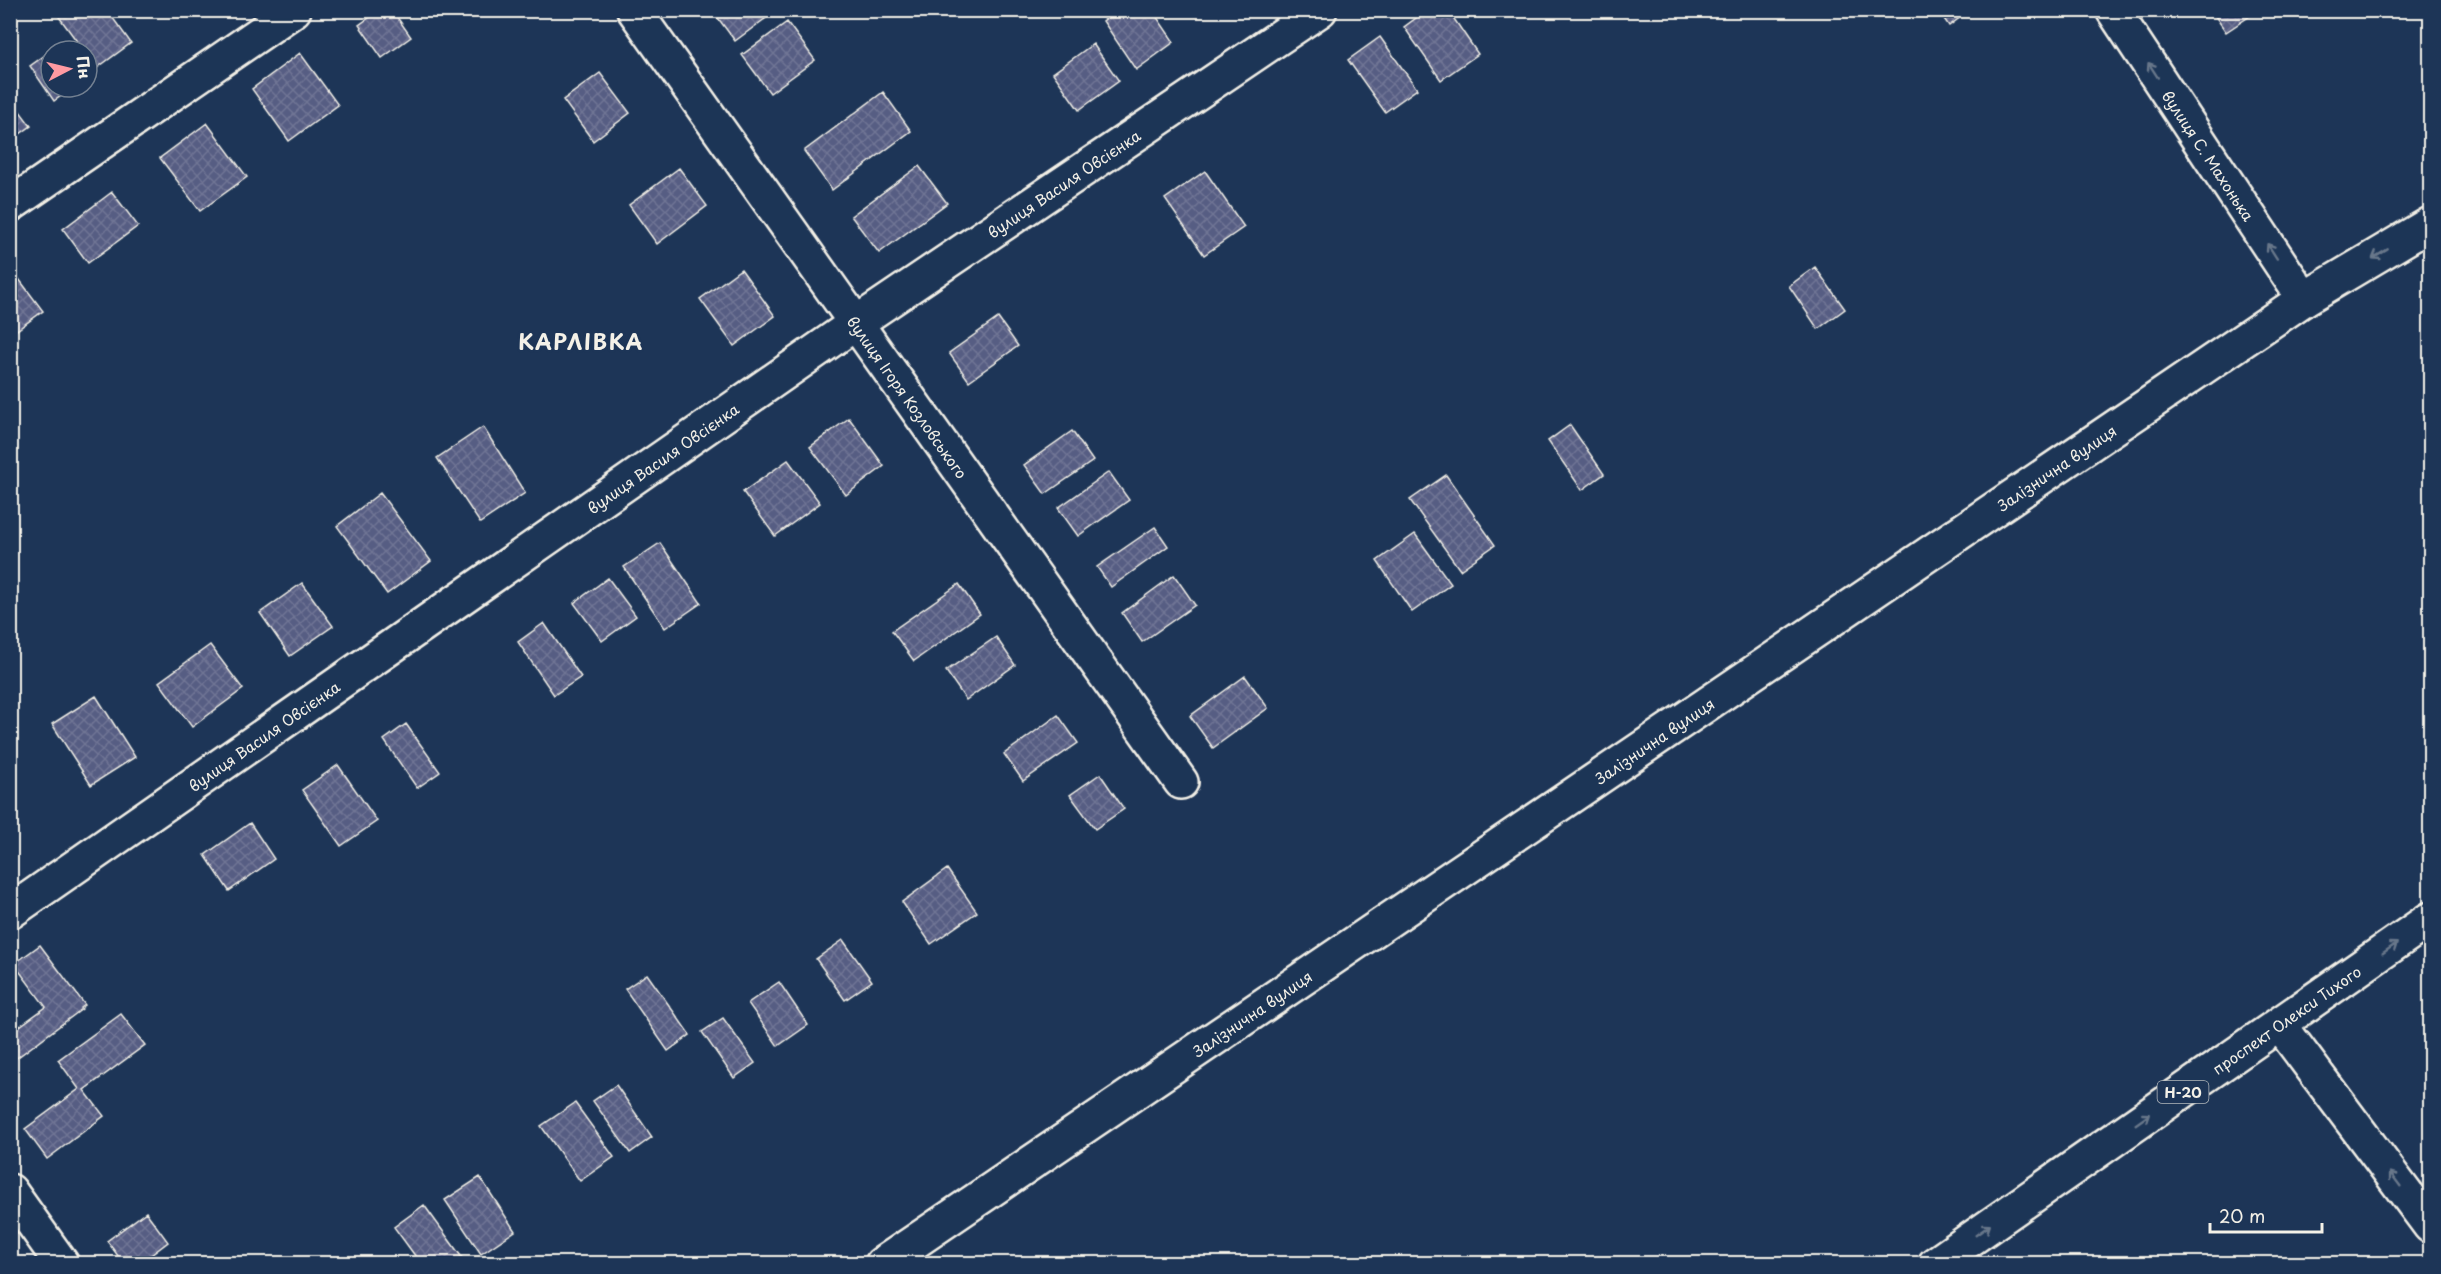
<svg xmlns="http://www.w3.org/2000/svg" width="2441" height="1274" font-family="'Playpen Sans',sans-serif">
  <style>
    .building { fill: url(#building-cross-hatch); stroke: #f4f1e8; stroke-width: 1.5 }
    .lines { fill: none; stroke-linecap: round; stroke-linejoin: round }
    .minor-casing { stroke: #f4f1e8; stroke-width: 38 }
    .tertiary-casing { stroke: #f4f1e8; stroke-width: 38 }
    .primary-casing { stroke: #f4f1e8; stroke-width: 38 }
    .minor { stroke: #1d3557; stroke-width: 33 }
    .tertiary { stroke: #1d3557; stroke-width: 33 }
    .primary { stroke: #1d3557; stroke-width: 33 }
    .oneway { stroke: #68778a }
    .labels { text-anchor: middle; dominant-baseline: central; stroke-width: 5; stroke-linejoin: round; paint-order: stroke }
    .shield { fill: #1d3557; stroke: #b4b9bc; stroke-width: 1.5 }
    .shield-label { font-size: 14px; font-weight: bold; fill: #f4f1e8 }
    .street-label { font-size: 15px; fill: #f4f1e8; stroke: #1d3557 }
    .district-label { font-size: 21px; font-weight: bold; letter-spacing: 1.5px; fill: #f4f1e8; stroke: #1d3557 }
  </style>
  <defs>
    <pattern id="building-cross-hatch" width="8" height="8" patternUnits="userSpaceOnUse" patternTransform="scale(1.5)"><rect width="8" height="8" fill="#575d83"/><path d="M0 0l8 8M0 8l8-8" fill="none" stroke="#707595"/></pattern>
  </defs>
  <rect width="100%" height="100%" fill="#1d3557"/>
  <filter id="ink" filterUnits="userSpaceOnUse"><feTurbulence type="fractalNoise" baseFrequency=".0167" numOctaves="2"/><feDisplacementMap in="SourceGraphic" scale="12" xChannelSelector="R" yChannelSelector="G"/><feConvolveMatrix kernelMatrix="1 2 1 2 8 2 1 2 1" color-interpolation-filters="sRGB"/></filter>
  <g filter="url(#ink)">
    <path class="building" d="M54 10H107L131 43 97 68 87 55V51H84Z
      M380 10H392L411 37 382 58 359 25Z
      M712 10H777L735 41Z
      M1118 10H1152L1174 42 1136 70 1103 21Z
      M1427 10H1448L1478 54 1441 80 1404 27Z
      M1938 10H1970L1949 26Z
      M2211 10H2259L2226 32Z
      M787 22 815 60 770 93 742 55Z
      M1380 37 1417 89 1385 112 1348 60Z
      M1093 44 1119 81 1079 110 1053 73Z
      M51 51V87H74L54 101 30 66Z
      M300 53 338 105 289 141 252 89Z
      M600 73 630 113 593 141 563 100Z
      M883 92 911 131 832 190 804 151Z
      M10 98 31 126 10 141Z
      M207 123 247 177 200 211 160 158Z
      M919 166 947 203 879 253 851 216Z
      M679 168 707 206 657 244 629 205Z
      M1205 171 1244 227 1204 255 1165 199Z
      M112 192 138 226 88 263 63 229Z
      M10 267 43 311 10 335Z
      M1815 267 1845 309 1818 329 1789 286Z
      M741 269 775 316 734 346 700 299Z
      M998 318 1018 346 969 381 949 353Z
      M849 418 884 466 846 495 810 447Z
      M1570 425 1604 474 1582 490 1548 441Z
      M483 427 525 493 480 523 437 458Z
      M1072 431 1093 461 1045 494 1024 465Z
      M788 460 820 503 775 536 743 492Z
      M1109 472 1129 500 1078 536 1058 508Z
      M1446 475 1495 545 1460 570 1410 500Z
      M380 493 431 561 387 594 337 526Z
      M1155 527 1168 546 1111 587 1097 567Z
      M1415 534 1451 584 1412 612 1377 561Z
      M660 543 701 603 665 628 624 567Z
      M1174 575 1195 605 1142 642 1122 613Z
      M608 578 636 616 602 641 574 603Z
      M302 583 333 626 290 656 260 613Z
      M959 584 980 614 914 661 892 631Z
      M544 623 581 677 554 695 518 642Z
      M996 637 1015 665 966 700 946 671Z
      M210 645 243 689 192 727 159 682Z
      M1245 676 1268 708 1213 748 1190 716Z
      M96 696 135 757 91 785 52 724Z
      M1058 715 1078 743 1023 781 1004 754Z
      M406 724 440 772 417 788 384 740Z
      M338 765 377 821 341 846 302 790Z
      M1100 774 1124 809 1095 829 1070 795Z
      M250 823 274 859 229 891 205 855Z
      M947 869 977 912 931 944 902 902Z
      M843 940 872 981 845 1000 816 959Z
      M40 945 85 1005 81 1008 82 1009 10 1063V1028L13 1031 46 1007 14 964Z
      M647 974 690 1035 668 1051 625 989Z
      M779 982 808 1025 778 1046 748 1003Z
      M121 1014 145 1045 84 1090 104 1116 47 1159 25 1129 79 1089 58 1060Z
      M723 1018 755 1063 734 1078 702 1032Z
      M616 1085 652 1137 630 1153 593 1101Z
      M575 1103 614 1157 580 1181 541 1126Z
      M480 1177 515 1231 481 1254 445 1200Z
      M424 1205 463 1259 458 1264H421L394 1227Z
      M146 1212 168 1242 139 1264H124L107 1241Z"/>
    <g class="lines">
      <g class="minor-casing">
        <g id="minor">
          <path id="s1" d="M634 10 1181 782"/>
          <path d="M10 205 294 10"/>
          <path id="s2" d="M10 912 856 323 1320 10"/>
          <path d="M10 1191 62 1264"/>
        </g>
      </g>
      <g class="tertiary-casing">
        <g id="tertiary">
          <path id="s3" d="M2113 10 2304 299"/>
          <path d="M2280 1025 2430 1226"/>
          <path id="s4" d="M882 1264 2304 299 2430 224"/>
        </g>
      </g>
      <g class="primary-casing">
        <g id="primary">
          <path id="s5" d="M1935 1264 2430 919"/>
        </g>
      </g>
      <use href="#minor" class="minor"/>
      <use href="#tertiary" class="tertiary"/>
      <use href="#primary" class="primary"/>
    </g>
    <defs><path id="oneway-shaft" d="M-6 0H5M1.5-3L5.5 0L1.5 3" fill="none" stroke-width="1.6" stroke-linecap="round" stroke-linejoin="round" transform="scale(1.5)"/></defs>
    <g class="oneway">
      <use href="#oneway-shaft" transform="translate(2153 70) rotate(-123)"/>
      <use href="#oneway-shaft" transform="translate(2272 251) rotate(-123)"/>
      <use href="#oneway-shaft" transform="translate(2380 254) rotate(149)"/>
      <use href="#oneway-shaft" transform="translate(2390 948) rotate(-35)"/>
      <use href="#oneway-shaft" transform="translate(2143 1119) rotate(-35)"/>
      <use href="#oneway-shaft" transform="translate(2395 1179) rotate(-127)"/>
      <use href="#oneway-shaft" transform="translate(1983 1230) rotate(-35)"/>
    </g>
  </g>
  <g class="labels">
    <rect class="shield" x="2157.5" y="1081" width="51" height="22" rx="4.5"/>
    <g class="shield-label">
      <text x="2183" y="1092">Н-20</text>
    </g>
    <g class="street-label">
      <text stroke="none"><textPath href="#s3" startOffset="174">вулиця С. Махонька</textPath></text>
      <text stroke="none"><textPath href="#s2" startOffset="1281">вулиця Василя Овсієнка</textPath></text>
      <text stroke="none"><textPath href="#s1" startOffset="474">вулиця Ігоря Козловського</textPath></text>
      <text stroke="none"><textPath href="#s2" startOffset="795">вулиця Василя Овсієнка</textPath></text>
      <text stroke="none"><textPath href="#s4" startOffset="1419">Залізнична вулиця</textPath></text>
      <text stroke="none"><textPath href="#s2" startOffset="309">вулиця Василя Овсієнка</textPath></text>
      <text stroke="none"><textPath href="#s4" startOffset="933">Залізнична вулиця</textPath></text>
      <text stroke="none"><textPath href="#s4" startOffset="447">Залізнична вулиця</textPath></text>
      <text stroke="none"><textPath href="#s5" startOffset="428">проспект Олекси Тихого</textPath></text>
    </g>
    <g class="district-label">
      <text x="581" y="341">КАРЛІВКА</text>
    </g>
  </g>
  <rect width="2441" height="1274" fill="none" stroke="#1d3557" stroke-width="36"/>
  <rect x="18" y="18" width="2405" height="1238" fill="none" stroke="#f4f1e8" stroke-width="2" filter="url(#ink)"/>
  <g transform="translate(69 69) rotate(83)"><circle r="28" fill="#1d3557" stroke="#738091" stroke-width="1.5"/>
  <path d="M0-4.5L10 22L0 15L-10 22Z" fill="#ff9aa2"/>
  <text y="-9" font-size="16" font-weight="bold" text-anchor="middle" fill="#f4f1e8">Пн</text>
  </g>
  <path d="M2210 1223v9h112v-9" fill="none" stroke="#f4f1e8" stroke-width="3"/>
  <text x="2219" y="1223" font-size="18" fill="#f4f1e8" stroke="#1d3557" stroke-width="4.5" paint-order="stroke">20 m</text>
</svg>
